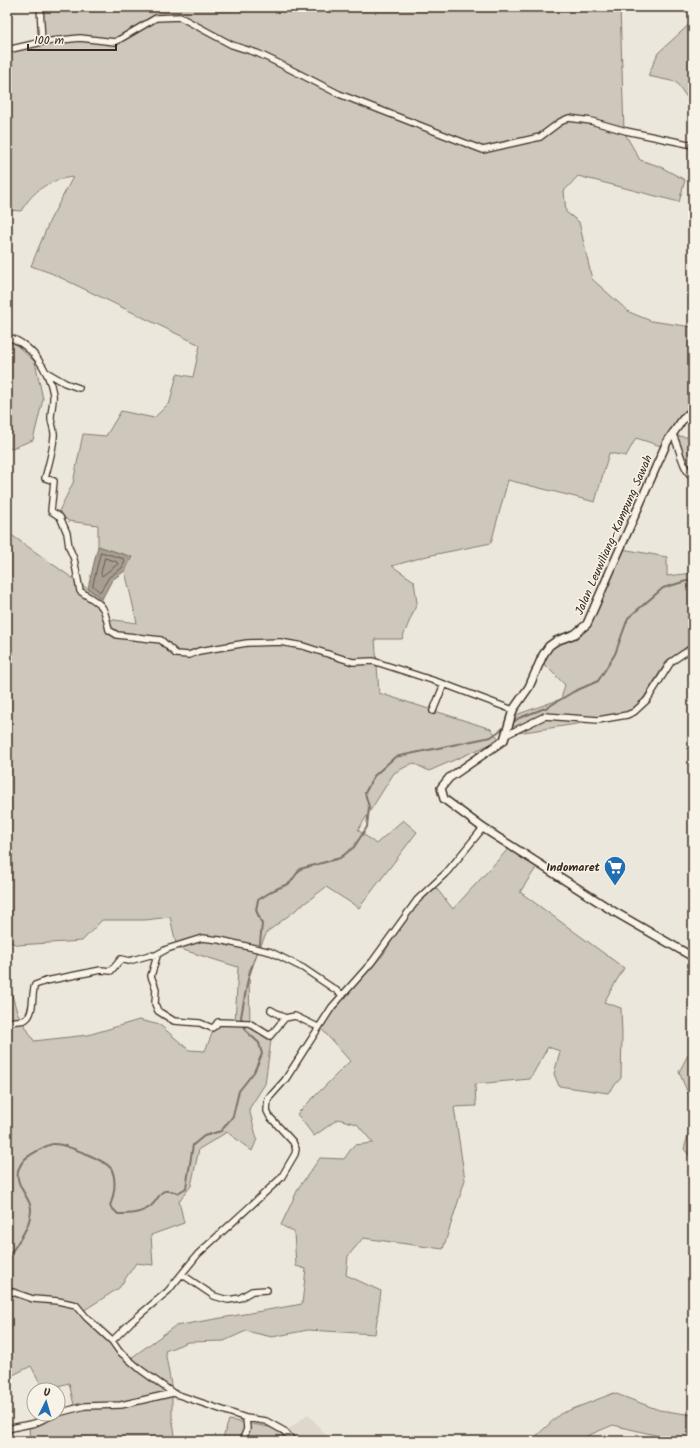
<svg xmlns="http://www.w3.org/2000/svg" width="700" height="1448" font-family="Kalam,sans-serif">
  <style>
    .built { fill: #ddd7cc }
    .green { fill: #cec8bc; stroke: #84796d }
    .water { fill: #a89f93; stroke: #7c7064 }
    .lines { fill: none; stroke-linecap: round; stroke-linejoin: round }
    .shore { stroke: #67594d; stroke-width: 1 }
    .stream { stroke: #7c7064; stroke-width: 2 }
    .street-casing { stroke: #3b2a1e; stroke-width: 8 }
    .secondary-casing { stroke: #3b2a1e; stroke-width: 10 }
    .street { stroke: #f7f3e8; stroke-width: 5.5 }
    .secondary { stroke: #f7f3e8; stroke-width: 7 }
    .labels { text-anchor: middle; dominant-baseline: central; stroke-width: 3; stroke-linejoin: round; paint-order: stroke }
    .street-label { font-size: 12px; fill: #3b2a1e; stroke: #f7f3e8 }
    .poi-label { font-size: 12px; font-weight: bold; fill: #3b2a1e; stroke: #f7f3e8; text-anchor: end }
  </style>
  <rect width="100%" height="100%" fill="#ece7dc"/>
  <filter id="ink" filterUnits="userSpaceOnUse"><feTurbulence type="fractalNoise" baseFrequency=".025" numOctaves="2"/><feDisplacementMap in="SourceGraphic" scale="8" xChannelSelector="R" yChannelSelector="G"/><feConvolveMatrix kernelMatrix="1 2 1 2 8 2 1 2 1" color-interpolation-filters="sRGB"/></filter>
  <g filter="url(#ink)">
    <path class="built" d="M308 1414 331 1441H297L288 1430Z"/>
    <path class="green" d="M41 7H620L624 132 640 160 659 166 685 180 679 202 578 176 564 191 566 212 579 222 592 279 629 312 651 321 693 327V357L688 409 671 435 693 438V465H684L671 436 664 447 636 438 626 456 609 453 595 502 508 480 491 543 427 556 392 566 414 581 417 603 402 639H375L379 693 491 729 500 740 429 771 413 763 394 773 358 830 376 844 403 820 417 832 359 908 326 887 267 932 249 971 250 1028 271 1040 265 1084 249 1109 257 1139 252 1151 227 1132 199 1149 191 1186 179 1201 184 1223 151 1235 153 1265 136 1263 119 1288 83 1311 131 1358 175 1326 302 1304 306 1269 296 1266 294 1232 281 1225 299 1187 320 1158 344 1159 354 1145 373 1143 357 1124 338 1119 314 1136 297 1114 350 1061 319 1026 383 955 411 909 436 888 453 909 509 848 538 865 520 892 624 968 604 1002 621 1008 622 1035 621 1078 608 1093 559 1086 554 1074 560 1051 548 1047 530 1079 475 1084 476 1106 454 1107 465 1180 443 1249 363 1238 348 1256 346 1275 381 1291 375 1334 308 1330 272 1337 246 1331 224 1341 188 1342 165 1351 172 1390V1417L176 1441H30L29 1428 74 1405 69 1383 44 1390 31 1366 7 1378V978L17 1012 34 1041 88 1035 139 1020 160 1025 189 1050 205 1051 216 1024H235L238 967 177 948 170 917 145 920H102L82 941 17 945 7 940V532L102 599 107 619 137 623 125 571 131 557 98 546V525L68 521 59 511 73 483 83 434 106 436 121 411 154 418 170 402 177 374 193 377 200 345 51 273 31 266 50 220 73 177C48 180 34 190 21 211L7 210V51L42 42Z
      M693 21V106L676 82 648 76 658 53Z
      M7 341H12L35 362 43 399 33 440 7 450Z
      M622 549 667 557V576L693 573V653L668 659 636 710 603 720 511 734 510 717 561 699 565 685 536 656 554 639 586 628Z
      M689 1053 693 1054V1105L679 1072Z
      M693 1118V1160L684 1149Z
      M614 1393 659 1410 693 1415V1441H680L613 1425 575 1441H531L560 1414Z
      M229 1420 275 1428 289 1441H222Z"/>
    <path class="water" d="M98 546 132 557 125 571 112 580 102 599 88 588Z"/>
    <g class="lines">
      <path class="shore" d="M101 552 124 559 125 561 122 568 109 577 100 592 93 586Z
        M105 558 117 562 118 564 102 576 101 574Z"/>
      <path class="stream" d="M512 723 519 718 548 707 573 692 598 681 615 654 628 618 663 588 693 579
        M7 1256 11 1253C20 1239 30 1227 31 1210 32 1196 6 1181 24 1160 26 1157 48 1144 53 1144 63 1143 108 1161 112 1170 117 1182 114 1195 110 1206L118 1214C129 1214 141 1214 151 1206 162 1196 158 1186 178 1193L186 1188 193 1145 204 1136 221 1131 233 1116 239 1091 254 1072 262 1054 259 1043 246 1031 241 1017 248 979 260 943 262 924 256 910 258 900 274 890 290 883 300 869 340 858 354 847 367 827 369 807 365 793 374 776 395 757 491 737 505 727"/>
      <g class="street-casing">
        <path id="street" d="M40 7 42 42
          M7 50 42 42 80 38 115 42 156 18 180 17 232 45 257 53 274 61 339 94 483 150 540 137 560 122 569 118 591 121 626 131 693 145
          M7 337C31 343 49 370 53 394 54 401 51 410 51 418 51 424 55 430 54 436 53 450 49 464 45 478L54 481 51 511 60 517 67 533 69 547 74 559 80 591C103 607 103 601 109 630L117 635 161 640 176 654 189 655 199 651 247 643 280 642 303 646 353 662 373 661 444 684 513 710
          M46 372 65 383 79 388
          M672 433C680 447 681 467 693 478
          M433 711 444 684
          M506 735 545 716 598 720 627 715 634 712 647 700 671 662 693 647
          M156 955 167 949 202 938 220 940 271 952 303 968 343 995
          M271 1010 285 1018 295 1016 318 1027
          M7 1023C13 1020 22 1022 26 1019 35 1013 31 993 35 985L46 981 101 970 111 971 121 959 129 961 150 955 157 956 151 976 156 989 155 1004 158 1011 174 1021 200 1023 212 1028 215 1026 218 1022 249 1023 270 1036 285 1018
          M183 1275 214 1296 228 1300 240 1298 252 1291 267 1290
          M7 1290 33 1299 58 1301 76 1305 86 1317 112 1341 119 1351 141 1370 173 1393 246 1418 266 1421 284 1431 293 1441
          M112 1341 131 1322 168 1291 198 1254 281 1178 295 1154 296 1149 293 1142 270 1117 267 1111 268 1099 285 1080 332 1007 372 962 417 900 447 872 483 828
          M58 1413 85 1406 121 1405 173 1393
          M7 1429 35 1423 55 1414
          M242 1441 247 1429 246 1418"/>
      </g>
      <g class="secondary-casing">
        <path id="secondary" d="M693 410 683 419 667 442 587 624 575 634 556 641 549 646 543 655 529 687 513 710 504 740 449 778 441 788 444 799 483 828 613 911 693 957"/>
      </g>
      <use href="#street" class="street"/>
      <use href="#secondary" class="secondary"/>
    </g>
  </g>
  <defs>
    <g id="supermarket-pin" transform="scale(1.15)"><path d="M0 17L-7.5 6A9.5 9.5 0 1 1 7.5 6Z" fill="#1f6fb2" stroke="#f7f3e8"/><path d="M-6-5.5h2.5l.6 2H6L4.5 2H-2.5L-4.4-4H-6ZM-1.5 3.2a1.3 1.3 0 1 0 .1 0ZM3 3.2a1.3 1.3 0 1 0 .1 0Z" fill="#fff"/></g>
  </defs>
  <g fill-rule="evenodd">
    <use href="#supermarket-pin" x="615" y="867"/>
  </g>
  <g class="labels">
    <g class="street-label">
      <text transform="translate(614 535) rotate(-66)">Jalan Leuwiliang–Kampung Sawah</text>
    </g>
    <g class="poi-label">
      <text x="600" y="867">Indomaret</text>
    </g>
  </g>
  <rect width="700" height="1448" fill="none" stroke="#f7f3e8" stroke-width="24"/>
  <rect x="12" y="12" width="676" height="1424" fill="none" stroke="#3b2a1e" stroke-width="1.5" filter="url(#ink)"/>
  <g transform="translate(46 1402) rotate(5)"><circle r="19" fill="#f7f3e8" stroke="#aca397"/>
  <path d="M0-3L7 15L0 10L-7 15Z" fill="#1f6fb2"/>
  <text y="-6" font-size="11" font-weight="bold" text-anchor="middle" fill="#3b2a1e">U</text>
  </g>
  <path d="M28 44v6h88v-6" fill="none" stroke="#3b2a1e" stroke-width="2"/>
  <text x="34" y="44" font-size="12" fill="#3b2a1e" stroke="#f7f3e8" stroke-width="3" paint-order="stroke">100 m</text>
</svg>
